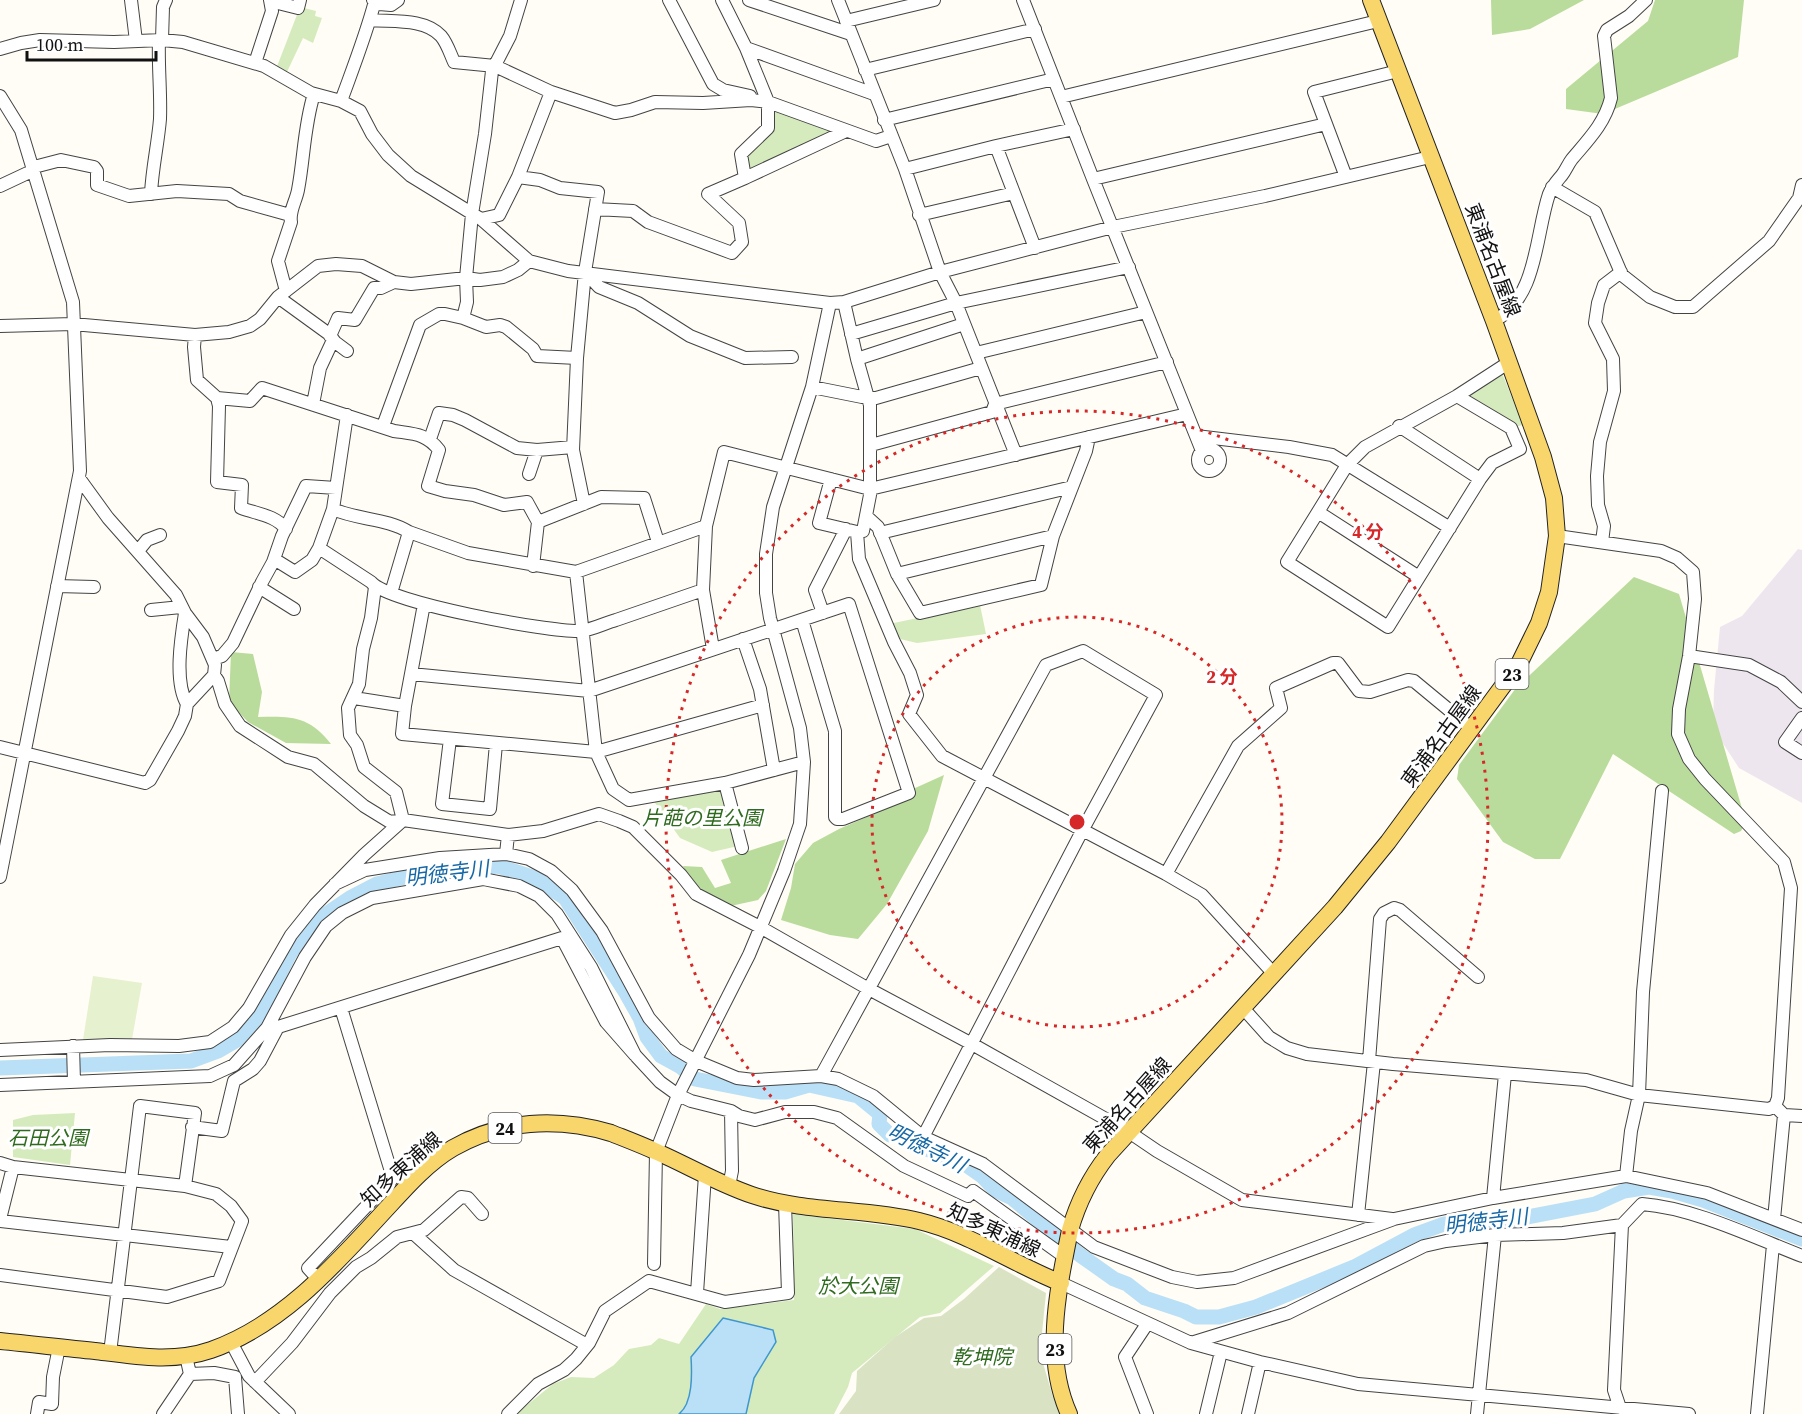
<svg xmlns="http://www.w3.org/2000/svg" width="1802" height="1414" font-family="'Source Serif 4','Noto Sans JP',serif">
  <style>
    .industrial { fill: #eee6ef }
    .green { fill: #d5ebbd }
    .forest { fill: #b9dc9c }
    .cemetery { fill: #d9e3c4 }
    .pitch { fill: #e6f2cf }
    .water { fill: #b9e0f7; stroke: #3f96cf; stroke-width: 1.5 }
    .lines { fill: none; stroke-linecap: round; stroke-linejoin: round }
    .river { stroke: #b9e0f7; stroke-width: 15 }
    .minor-casing { stroke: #444; stroke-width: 14 }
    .major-casing { stroke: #222; stroke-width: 18 }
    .minor { stroke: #fff; stroke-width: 12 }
    .major { stroke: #f9d66b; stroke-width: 16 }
    .ring { fill: none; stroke: #d62828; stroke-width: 3; stroke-dasharray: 3 6 }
    .labels { text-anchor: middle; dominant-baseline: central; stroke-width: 6; stroke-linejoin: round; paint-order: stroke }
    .shield { fill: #fff; stroke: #585858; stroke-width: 1.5 }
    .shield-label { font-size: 18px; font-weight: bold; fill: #111 }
    .street-label { font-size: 20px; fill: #111; stroke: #fff }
    .park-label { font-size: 20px; font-style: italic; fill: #2f6b1f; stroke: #fff }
    .water-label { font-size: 21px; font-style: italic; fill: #1768a6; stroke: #fff }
    .centre { fill: #d62828; stroke: #fff; stroke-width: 3 }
    .ring-label { font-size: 18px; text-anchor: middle; font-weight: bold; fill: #d62828; stroke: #fff; stroke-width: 6; stroke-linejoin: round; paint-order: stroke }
  </style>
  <rect width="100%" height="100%" fill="#fffdf5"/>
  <path class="industrial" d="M1798 549 1802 550V803L1739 768 1713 728 1714 690 1720 627 1742 616Z"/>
  <path class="green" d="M300 7 316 11 315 16 322 18 313 43 303 38 286 74 276 69Z
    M773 108 834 132 749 171 746 156 773 131Z
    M1502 373 1523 425 1514 427 1466 395Z
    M980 605 986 634 917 643 896 638 889 624Z
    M721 787 738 846 712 852 680 838 653 800Z
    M75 1113 70 1165 13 1157V1120L33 1115Z
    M793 1214 915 1229 994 1266 940 1313 920 1317 852 1373 848 1387 834 1414H516L553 1384 571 1377 594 1378 614 1365 629 1349 651 1345 659 1338 679 1344 706 1304 720 1309 794 1300Z"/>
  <path class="forest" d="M1491 0H1584L1530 29 1492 35Z
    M1655 0H1744L1738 57 1603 114 1566 109V89L1648 21Z
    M1634 577 1679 594 1746 822 1741 831 1734 834 1613 754 1560 859H1535L1503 842 1457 779 1459 765 1516 688Z
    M231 652 253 654 262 692 258 717C292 716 309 716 331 744L286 743 248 722 229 702Z
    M944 775 928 831 887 904 858 939 830 935 781 920 791 888 795 864 813 843 839 829 913 797V789Z
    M786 839 766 891 758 900 726 907 696 889 683 866 702 867 715 888 731 883 721 860Z"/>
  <path class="cemetery" d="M999 1267 1046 1293 1040 1353 1053 1397 1065 1414H839L856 1391 857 1371 895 1337 924 1318 941 1316 964 1299Z"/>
  <path class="pitch" d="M93 976 142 983 131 1045 82 1046Z"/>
  <path class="water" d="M723 1318 773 1330 776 1342 754 1378 746 1414H679C693 1403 692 1374 691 1357Z"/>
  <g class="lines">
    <path class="river" d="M0 1068 191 1061 218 1051 237 1040 259 1016 289 955 301 937 322 917 350 898 377 884 409 876 498 866 535 878 565 898 626 993 640 1018 647 1037 661 1056 681 1067 695 1079 761 1092H785L809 1085 858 1096 880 1114 879 1124 890 1135 903 1136 919 1146 965 1164 982 1176 995 1190 1012 1198 1080 1255 1114 1279 1127 1284 1145 1298 1184 1311 1196 1317H1219L1256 1307 1354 1267 1414 1235 1444 1224 1462 1226 1497 1219 1512 1220 1595 1204 1624 1191 1649 1187 1672 1191 1703 1200 1802 1239"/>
    <g class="minor-casing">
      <path id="minor" d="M131 0 136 41
        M373 0 379 4 391 5 398 0
        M669 0 713 84 723 90 750 96
        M722 0 746 48 768 102 876 141 891 136
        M749 0 851 34
        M838 0 905 169 940 272 956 303 1016 455
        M1023 0 1093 179 1202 451
        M271 4 278 3 298 8 300 0
        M371 20C392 22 425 18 441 36 447 43 450 53 454 62L495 66 551 92 615 113 631 110 655 102 703 103 751 100 768 102
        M846 21 934 0
        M162 40 163 7 166 0
        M746 48 874 94
        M0 49 21 43 40 40 114 42 162 40 183 42 264 66 311 93 341 101 360 111 372 134 388 155 411 176 481 219 529 261 568 271 830 303 844 302 940 272 1113 227 1265 196 1430 157
        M255 63 272 11 270 0
        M865 70 1035 29
        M0 96 21 130 73 302 80 471 0 877
        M1061 97 1378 21
        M341 101C353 68 366 35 375 1
        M884 120 1054 79
        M996 146 1035 248
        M34 167 61 160 94 167 97 171V185L129 196 177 191 229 194 240 201 290 215
        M905 169 996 146 1074 129
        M518 177 540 180 560 188 598 192 585 272 577 358 573 450 584 504
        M1346 177 1314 92 1398 71
        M745 178 846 131
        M1093 179 1326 124
        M0 186 34 170
        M1552 187 1595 212 1622 275 1650 297 1675 307H1693L1769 241 1799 198 1802 185
        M151 194C152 169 158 144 160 119 161 92 158 67 159 40
        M595 209 633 211 648 222 732 253 742 242 739 223 708 194 745 178 741 154 768 128V102
        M919 215 1014 193
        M481 219 499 215 518 177 551 92
        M585 272 599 287 638 303 690 336 745 358 792 357
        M286 291 278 261 291 222C289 211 296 201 298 190 304 159 304 125 314 94
        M278 297 329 334 335 342 347 351
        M463 318 467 302 466 278 472 214 485 134 492 71 510 36 521 0
        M1494 321C1538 297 1535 236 1549 194 1552 186 1557 181 1562 175 1566 170 1568 164 1572 159 1588 140 1605 123 1611 98L1604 36 1607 30 1629 16 1646 0
        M0 326 73 324 195 335 229 332 250 326 260 319 278 297 318 266 336 264 362 266 394 282 411 284 466 278 480 280 503 277 518 270 529 261
        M851 334 956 303 1129 267
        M195 335 194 347 197 380 217 398 219 406 217 482 242 485 241 508C257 514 275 515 286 529
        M330 336 338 318 355 320 374 288H381L394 282
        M976 353 1146 312
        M857 359 964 324
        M812 387 862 397 876 398 981 368
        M1457 396 1511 428 1520 449 1492 463 1480 479 1388 627 1287 562 1347 465 1365 447 1457 396 1508 363
        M217 398 250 401 262 388 394 431C413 434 426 433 439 450L428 486 445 491 474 495 504 505 527 502 538 522
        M313 404 320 368 333 340
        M383 426 420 325 439 314H445L463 318 486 327 500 325 506 327 533 349 537 356 577 358
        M1399 426 1480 479
        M1196 436 1289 447 1332 455 1450 528
        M430 439 439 413 453 415 465 420 517 448 537 450 573 447
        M871 445 992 412 995 404 1167 362
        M1198 460a11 11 0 1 1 22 0a11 11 0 1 1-22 0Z
        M529 474 537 450
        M79 478 108 518 176 595 185 613 203 637 215 665 214 675 218 681 225 704 240 726 288 757 314 764 364 806 390 822 403 820 508 835 506 854
        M831 479 819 523 857 532 863 531 870 495V405L857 359 844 302
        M333 509C357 520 387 518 409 532
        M1318 512 1419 577
        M866 516 878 527 897 574 920 613 1041 585 1053 536 1086 451 1089 437
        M857 532 859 559 894 642 910 673 917 695 909 714 942 756 1166 874 1202 895 1274 974
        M880 533 1072 487
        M1557 536 1661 551 1677 558 1693 572 1695 599 1689 656 1679 709 1678 734 1689 759 1705 779 1784 862 1791 888 1778 1098 1775 1106
        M1602 542 1604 526 1598 505 1597 476 1600 442 1614 391 1613 359 1595 323 1598 303 1604 285 1621 272
        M319 548 371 582C388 603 549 632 580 631 592 630 605 623 616 620 645 610 674 600 703 590
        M138 551 147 540 160 535
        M274 559 295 572 312 560 319 548 333 509 347 415
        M533 566 538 522 601 497 644 498 658 542
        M576 572 596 752 613 789 629 800 725 783 804 762
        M897 574 1053 536
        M57 586 94 587
        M259 587 294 609
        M375 587 371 618 363 649 359 684 348 708 350 735 357 745 364 767 396 792 403 820
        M391 593 409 532 468 553 576 572 706 526
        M424 604 405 706 402 734 596 752 763 705
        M151 610 181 607
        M185 613C181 638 174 682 187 704
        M823 613 815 590 846 529
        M743 639 760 689 774 770
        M713 649 703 590 706 526 724 452 870 489 1187 414
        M1689 656 1749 665 1781 682 1802 702
        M213 659 222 656 233 643 262 582 273 562 282 536 306 486 336 488
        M411 674 589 691 849 604 909 793 843 819H837L835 817V731L802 620
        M354 698 405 706
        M1802 718 1785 742 1802 753
        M450 739 442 804 490 809 496 744
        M0 747 145 783 150 780 178 731 185 716 187 704 214 675
        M725 783 742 848
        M508 835 543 831 599 814 619 821 633 827 681 875 696 894 760 927 867 988 972 1044 1129 1132 1157 1151 1242 1200 1392 1219
        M1166 874 1238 746 1281 708 1276 688 1333 663H1338L1359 691 1370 692 1408 680 1414 681 1472 729
        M335 884 365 870 440 858 506 854 529 859 551 871 572 890 602 931 649 1018 676 1049 696 1061 737 1078 754 1080 821 1076 838 1079 873 1096 923 1137 983 1164 1094 1247 1172 1277 1197 1282 1234 1278 1394 1219 1493 1198 1626 1176 1707 1193 1802 1230
        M1243 1008 1269 1037 1287 1048 1307 1054 1393 1064 1586 1080 1639 1095 1769 1109 1775 1106
        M73 1046 74 1082
        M0 1050 110 1045 179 1046 210 1042 233 1027 249 1008 291 935 315 905 364 855 402 821
        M1369 1061 1380 919 1384 913 1394 908 1400 910 1478 977
        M821 1076 1046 665 1083 651 1156 695 1082 831 923 1137
        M0 1085 210 1076 234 1065 267 1028 305 957 326 926 342 913 372 898 483 879 519 886 539 896 557 914 591 967 635 1055
        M731 1111 739 1116 755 1120 785 1112H814L837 1118 904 1166 968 1196 973 1191 1065 1257
        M1784 1115 1802 1116
        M192 1127 222 1131 234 1081 253 1069 260 1061 278 1027 562 938 606 1022 635 1055 660 1082 678 1095 691 1101 731 1111 732 1171 729 1186
        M0 1163 13 1167 185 1186 216 1194 231 1206 242 1221 219 1281 167 1297 0 1275
        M1626 1176 1631 1131 1639 1095 1643 992 1662 791
        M1493 1198 1505 1074
        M1358 1215 1374 1062
        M0 1219 13 1167
        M1774 1219 1784 1115 1775 1106
        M0 1221 231 1247
        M413 1233 454 1270 587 1345
        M654 1264 656 1152 678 1095 749 955 784 871 800 824 804 762 800 728 770 618 766 593V554L773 507 812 387 830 303
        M318 1279 308 1268 393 1178 341 1008
        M1061 1283 1191 1343 1260 1362 1358 1384 1689 1414
        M697 1293 705 1175
        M1147 1324 1125 1357 1147 1414
        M231 1342 249 1376 289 1414
        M1191 1343 1288 1313 1424 1246 1446 1241 1495 1235 1563 1233 1622 1225
        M110 1353 140 1106 195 1113 185 1186
        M190 1374 214 1373 235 1377 238 1414
        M255 1382 292 1343 330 1293 356 1267 371 1258 397 1237 424 1230 461 1197 468 1198 482 1214
        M1620 1408 1614 1390 1622 1225 1642 1204C1694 1208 1753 1237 1802 1256
        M37 1414 39 1402 52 1404 53 1377 59 1347
        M163 1414 190 1374 186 1356
        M508 1414 538 1384 564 1370 576 1359 589 1343 605 1311 649 1281 725 1302 788 1293 785 1203
        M1206 1414 1221 1352
        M1248 1414 1260 1362
        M1477 1414 1495 1235
        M1757 1414 1773 1245"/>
    </g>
    <g class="major-casing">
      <path id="major" d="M0 1341C32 1344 63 1348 95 1351 134 1356 173 1363 211 1350 285 1324 338 1261 389 1206 408 1185 429 1162 453 1148 502 1120 557 1117 611 1133 626 1139 642 1145 657 1152 689 1166 719 1184 752 1195 806 1213 864 1208 919 1221 969 1233 1013 1264 1061 1283
        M1069 1414C1043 1356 1058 1290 1070 1230 1078 1202 1090 1178 1108 1155L1335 907 1388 842 1519 664 1539 623 1549 592 1557 536 1554 498 1543 457 1494 321 1371 0"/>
    </g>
    <use href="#minor" class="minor"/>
    <use href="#major" class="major"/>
  </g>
  <g class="ring">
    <circle cx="1077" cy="822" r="205"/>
    <circle cx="1077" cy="822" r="411"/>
  </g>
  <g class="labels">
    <g class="shield">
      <rect x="1495.5" y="659" width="33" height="30" rx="4.5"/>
      <rect x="488.5" y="1113" width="33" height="30" rx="4.5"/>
      <rect x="1038.5" y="1334" width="33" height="30" rx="4.5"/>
    </g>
    <g class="shield-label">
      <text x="1512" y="674">23</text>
      <text x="505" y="1128">24</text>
      <text x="1055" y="1349">23</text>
    </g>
    <g class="street-label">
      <text transform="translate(1493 260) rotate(69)">東浦名古屋線</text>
      <text transform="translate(1441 736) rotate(-54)">東浦名古屋線</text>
      <text transform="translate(1127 1105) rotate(-48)">東浦名古屋線</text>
      <text transform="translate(401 1169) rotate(-42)">知多東浦線</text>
      <text transform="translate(994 1230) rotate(25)">知多東浦線</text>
    </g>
    <g class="park-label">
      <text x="702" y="818">片葩の里公園</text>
      <text x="48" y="1138">石田公園</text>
      <text x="858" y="1286">於大公園</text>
      <text x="982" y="1357">乾坤院</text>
    </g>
    <g class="water-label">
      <text transform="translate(447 873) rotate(-7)">明徳寺川</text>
      <text transform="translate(927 1148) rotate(26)">明徳寺川</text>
      <text transform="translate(1486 1221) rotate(-7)">明徳寺川</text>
    </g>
  </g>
  <circle cx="1077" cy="822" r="9" class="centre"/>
  <g class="ring-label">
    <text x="1368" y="538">4 分</text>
    <text x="1222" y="683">2 分</text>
  </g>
  <path d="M27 51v9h129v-9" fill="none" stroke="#111111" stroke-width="3"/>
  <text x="36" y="51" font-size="18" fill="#111111" stroke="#ffffff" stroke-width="4.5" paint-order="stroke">100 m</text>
</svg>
